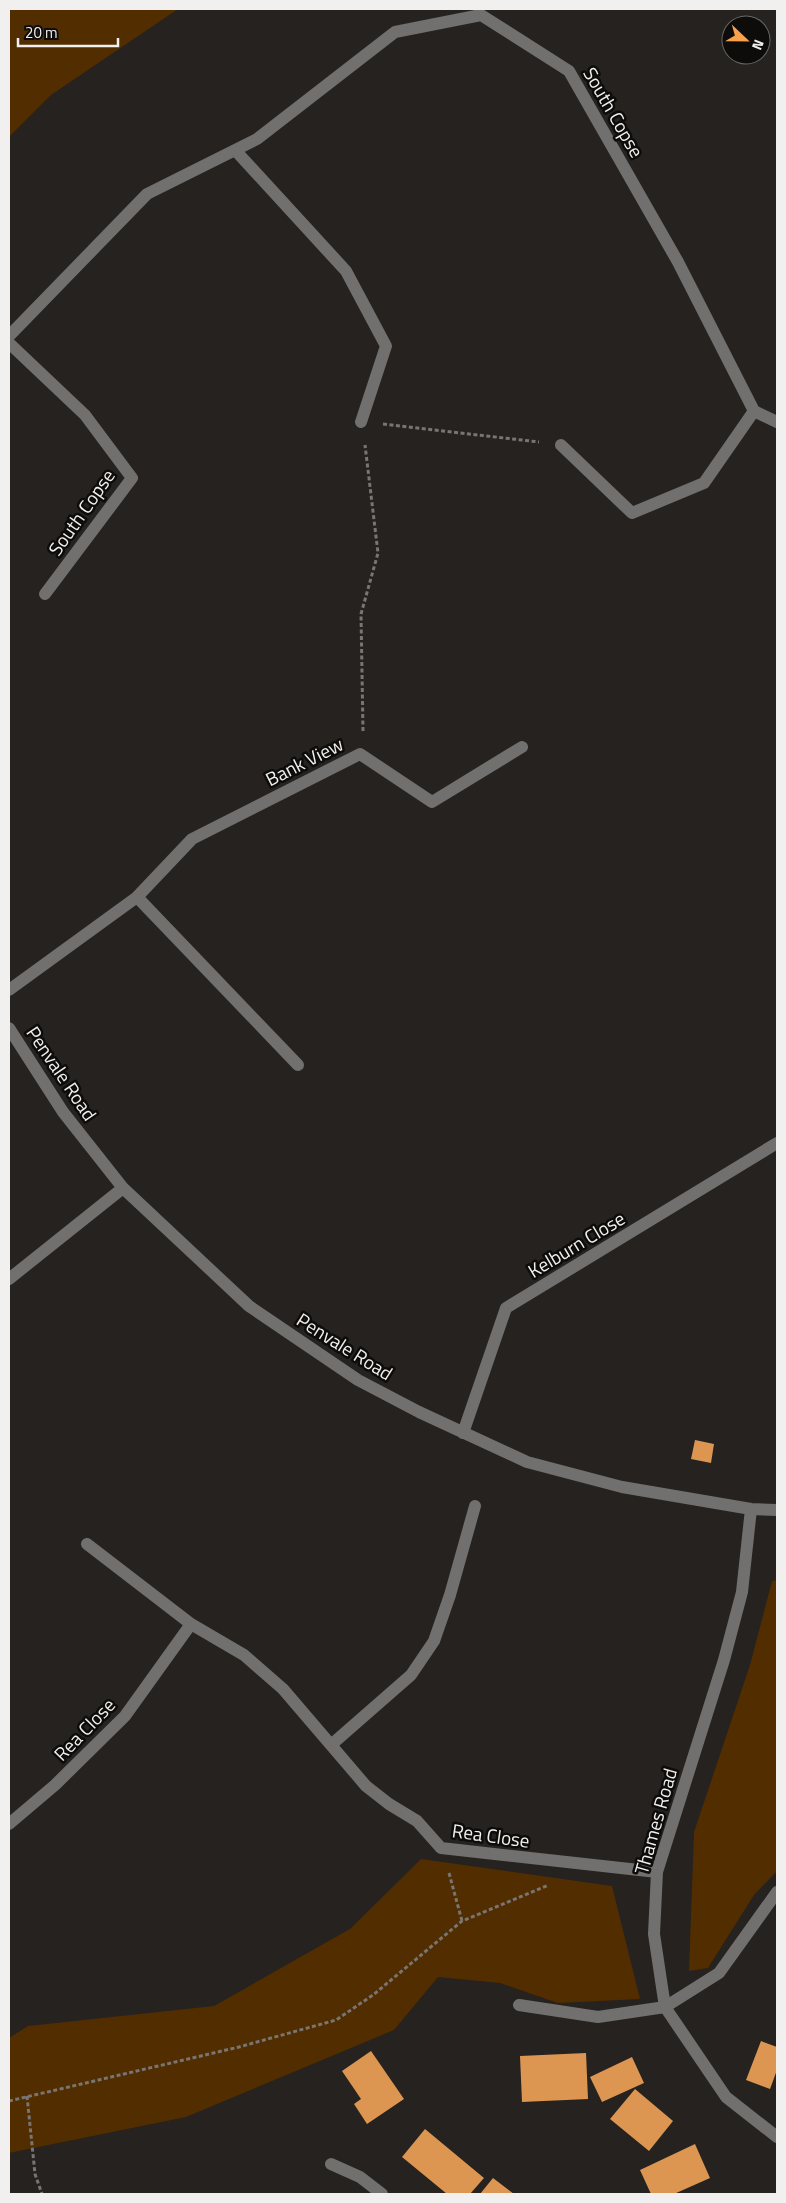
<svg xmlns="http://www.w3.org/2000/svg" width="786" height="2203" font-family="'Titillium Web',sans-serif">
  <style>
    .green { fill: #522d00 }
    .building { fill: #dd9651 }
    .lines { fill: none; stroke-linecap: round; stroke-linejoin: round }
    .path { stroke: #787572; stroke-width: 3; stroke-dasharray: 4 2.5; stroke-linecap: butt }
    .minor { stroke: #71706e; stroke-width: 12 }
    .labels { text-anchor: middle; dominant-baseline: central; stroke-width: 5; stroke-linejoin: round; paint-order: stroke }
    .street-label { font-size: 19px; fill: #f2f0ee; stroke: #0d0c0a }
  </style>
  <rect width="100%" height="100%" fill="#25221f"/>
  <path class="green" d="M9 9H178L51 95 9 137Z
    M777 1580V1871L754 1895 708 1968 689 1971 694 1832 750 1665 772 1581Z
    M421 1859 612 1886 640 1999 558 2003 500 1983 438 1977 394 2030 186 2117 9 2153V2038L28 2026 214 2006 350 1929Z"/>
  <path class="building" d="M695 1440 714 1444 711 1463 691 1459Z
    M761 2041 777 2047V2070L770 2089 746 2080Z
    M371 2051 404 2099 367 2124 354 2104 361 2099 342 2071Z
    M586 2053 588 2099 522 2102 520 2056Z
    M632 2057 644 2083 602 2102 590 2077Z
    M635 2089 673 2121 649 2151 610 2119Z
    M425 2129 484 2178 470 2194H447L402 2157Z
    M695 2144 710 2178 674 2194H651L640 2170Z
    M493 2178 514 2194H480Z"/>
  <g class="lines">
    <path class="path" d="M383 424 539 442
      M363 731 361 614 378 553 365 445
      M449 1873 462 1921
      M27 2096 35 2174 42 2194
      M9 2101 239 2047 336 2020 373 1995 462 1921 549 1885"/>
    <path class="minor" d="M235 150 346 271 386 346 361 422
      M9 336 147 194 257 139 395 32 481 15 569 71 678 262 754 411 777 422
      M9 343 85 415 132 478 45 594
      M561 445 632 513 704 483 754 411
      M137 897 298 1065
      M9 990 137 897 192 839 360 754 432 802 522 747
      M9 1028 63 1112 123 1188 249 1306 358 1380 419 1412 527 1462 622 1487 751 1509 777 1510
      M9 1279 123 1188
      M463 1433 506 1308 777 1143
      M751 1509 742 1592 724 1660 657 1872 654 1934 665 2007 726 2097 777 2137
      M87 1544 191 1624 244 1655 283 1689 366 1786 389 1804 417 1821 441 1848 657 1872
      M331 1745 411 1675 434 1641 450 1595 475 1506
      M9 1824 55 1785 125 1716 191 1624
      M519 2005 598 2017 665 2007 719 1973 777 1892
      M331 2164 360 2177 382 2194"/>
  </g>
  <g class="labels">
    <g class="street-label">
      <text transform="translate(614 112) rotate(60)">South Copse</text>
      <text transform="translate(81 512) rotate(-55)">South Copse</text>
      <text transform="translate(304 761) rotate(-27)">Bank View</text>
      <text transform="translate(62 1073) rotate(56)">Penvale Road</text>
      <text transform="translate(576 1244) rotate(-31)">Kelburn Close</text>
      <text transform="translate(345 1346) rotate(32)">Penvale Road</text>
      <text transform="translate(84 1729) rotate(-46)">Rea Close</text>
      <text transform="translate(655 1821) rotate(-74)">Thames Road</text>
      <text transform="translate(491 1835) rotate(8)">Rea Close</text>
    </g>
  </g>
  <rect width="786" height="2203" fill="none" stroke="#f2f0ee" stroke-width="20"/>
  <g transform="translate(746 40) rotate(112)"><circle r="24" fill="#0d0c0a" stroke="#696765"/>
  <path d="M0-4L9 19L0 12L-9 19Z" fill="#f8a14a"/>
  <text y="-8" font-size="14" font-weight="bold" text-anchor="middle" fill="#f2f0ee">N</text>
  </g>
  <path d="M18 38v8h100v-8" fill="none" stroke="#f2f0ee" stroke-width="2.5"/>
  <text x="25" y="38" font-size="15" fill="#f2f0ee" stroke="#0d0c0a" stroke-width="4" paint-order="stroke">20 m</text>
</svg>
